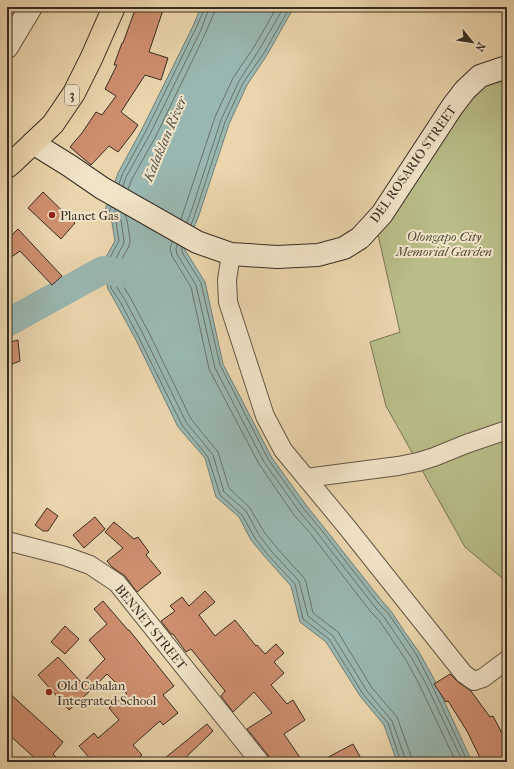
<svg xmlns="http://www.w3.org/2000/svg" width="514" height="769" font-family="'IM FELL French Canon',serif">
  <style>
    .green { fill: #b9bd88; stroke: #787456 }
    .water { fill: #99b7b1; stroke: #717f78 }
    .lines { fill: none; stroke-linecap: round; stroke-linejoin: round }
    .shore { stroke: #68726a; stroke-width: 1 }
    .river { stroke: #99b7b1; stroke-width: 28 }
    .building { fill: #ce8f6f; stroke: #362c23 }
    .minor-casing { stroke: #635645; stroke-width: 20 }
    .tertiary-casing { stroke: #635645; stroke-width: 24 }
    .secondary-casing { stroke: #362c23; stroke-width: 24 }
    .trunk-casing { stroke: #362c23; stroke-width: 24 }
    .minor { stroke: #f2e4c9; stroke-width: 18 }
    .tertiary { stroke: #f2e4c9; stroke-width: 22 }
    .secondary { stroke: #f2e4c9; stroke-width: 22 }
    .trunk { stroke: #ebd5ac; stroke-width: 22 }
    .poi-dot { fill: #8f2418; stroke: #f2e4c9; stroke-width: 1.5 }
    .labels { text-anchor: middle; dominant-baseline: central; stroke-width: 4; stroke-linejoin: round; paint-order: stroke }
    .shield { fill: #f2e4c9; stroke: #6e6355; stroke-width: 1 }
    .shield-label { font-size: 12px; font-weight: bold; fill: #362c23 }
    .street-label { font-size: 13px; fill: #362c23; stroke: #f2e4c9 }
    .poi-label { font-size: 13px; fill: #362c23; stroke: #f2e4c9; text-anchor: start }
    .park-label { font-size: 13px; font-style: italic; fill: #504937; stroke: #f2e4c9 }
    .water-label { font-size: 14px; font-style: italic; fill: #4f4f46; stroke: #f2e4c9 }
  </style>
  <rect width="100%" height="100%" fill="#ebd5ac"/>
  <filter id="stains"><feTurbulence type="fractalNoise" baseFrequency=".005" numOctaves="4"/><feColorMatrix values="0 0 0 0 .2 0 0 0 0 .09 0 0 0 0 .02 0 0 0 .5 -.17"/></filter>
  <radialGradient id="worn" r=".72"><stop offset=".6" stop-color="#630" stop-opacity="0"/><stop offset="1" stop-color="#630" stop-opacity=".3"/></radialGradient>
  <path class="green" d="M507 76V582L465 547 386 406 370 342 400 332 377 230 474 85Z"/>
  <path class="water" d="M201 7H294L267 55 247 85 229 124 199 215 185 250 205 282 223 364 272 458 306 505 322 525 382 601 391 611 404 631 419 652 433 677 467 751 473 762H397L384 725 360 696 326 642 300 622 291 586 265 557 251 540 239 517 216 497 205 458 178 427 136 340 117 305 108 289 102 264 115 241 112 223 104 213 118 173 142 129 193 26Z"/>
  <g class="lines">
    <path class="shore" d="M119 184 122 175 146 131 196 28 204 10V7
      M123 186 126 177 150 134 201 30 208 11 209 7
      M128 189 132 179 156 136 206 32 214 13 215 7
      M111 207 109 212 116 222 119 241 106 265 111 288 121 303 139 338 182 425 208 457 220 495 242 515 255 538 268 555 295 584 303 619 329 639 363 694 388 723 401 762
      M115 209V212L121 220 124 241 123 245 112 266 116 286 125 300 144 336 186 422 213 455 224 492 246 511 259 535 272 552 299 581 308 616 333 636 367 691 392 721 405 758 406 762
      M125 215 127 220 130 239V243L128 248 118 266 122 284 130 297 149 333 191 419 218 452 229 488 250 508 264 532 277 548 304 578 306 582 313 613 338 632 372 688 397 717 411 756 412 762
      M181 219 215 117 233 78 254 47 277 7
      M187 222 191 212 221 120 239 81 259 50 284 7
      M191 225 195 214 225 122 243 83 264 53 290 7
      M172 242 170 249 172 256 191 287 209 369 259 464 294 515 311 534 370 611 379 620 406 660 419 684 456 762
      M177 245 176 249 177 254 196 285 215 368 264 462 299 511 315 530 375 607 384 617 411 657 425 682 463 762
      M182 247V252L201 283 220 365 268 459 303 508 319 527 379 604 388 613 416 654 429 679 463 752 468 762"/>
    <path class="river" d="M7 323 103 270 140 276"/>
  </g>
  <path class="building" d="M136 7H164L149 52 168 58 161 80 145 75 121 112 138 125 132 134 118 152 109 146 91 165 70 147 82 133 96 112 102 115 116 96 105 89 117 65H114L122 43H123Z
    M43 192 75 223 61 239 28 208Z
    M18 229 62 276 52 285 20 251 7 260V240Z
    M18 340 20 361 7 366V343Z
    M47 508 58 516 48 531H43L35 525Z
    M95 517 105 529 84 548 73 535Z
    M114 522 134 539 138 537 149 552 146 555 161 573 137 592 125 576 112 567 107 561 123 548 105 532Z
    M205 591 215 602 199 615 215 636 235 620 256 646 257 645 265 654 276 644 284 653 274 662 284 673 271 685 287 704 293 700 305 720 284 734 303 762H270L268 755 247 729 272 713 254 692 233 712 221 696 225 691 191 649 186 652 173 634H171L161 621 175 611 170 606 182 597 189 606Z
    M103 601 128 630H129L174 686 163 695 178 713 163 725 160 721 133 745 142 755 134 762H93L79 746 94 733 98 738 119 720 109 708 127 694 107 674 91 690 69 710 38 675 58 657 82 683 105 659 89 640 107 624 94 609Z
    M65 626 79 639 65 654 51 642Z
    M450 674 458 682 471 691 490 717 493 716 507 743V762H482L467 731 448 701 446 702 434 684Z
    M7 691 63 742 53 754 61 762H39L7 733Z
    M207 724 213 731 181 762H160Z
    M353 744 363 762H319Z"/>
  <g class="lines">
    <g class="minor-casing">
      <path id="minor" d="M231 254 227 280 228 302 265 416 283 450 346 526 464 674 474 681 483 678 507 660
        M306 478 398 466 418 462 434 457 466 444 507 430
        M7 541 65 556 90 565 117 583 260 762"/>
    </g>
    <g class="tertiary-casing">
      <path id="tertiary" d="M7 47 31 7"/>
    </g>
    <g class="secondary-casing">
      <path id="secondary" d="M33 143 70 166 102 188 197 242 231 254 277 257 318 255 344 248 360 238 382 214 452 107 465 90 480 76 507 67"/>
    </g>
    <g class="trunk-casing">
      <path id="trunk" d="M7 167 13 162 53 124 74 93 91 59 114 7"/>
    </g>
    <use href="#minor" class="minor"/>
    <use href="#tertiary" class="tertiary"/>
    <use href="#secondary" class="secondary"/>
    <use href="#trunk" class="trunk"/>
  </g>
  <g class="poi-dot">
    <circle cx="52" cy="215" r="4"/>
    <circle cx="49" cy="692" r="4"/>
  </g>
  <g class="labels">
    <rect class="shield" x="65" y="85" width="14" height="20" rx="3"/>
    <g class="shield-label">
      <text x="72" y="95">3</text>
    </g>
    <g class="street-label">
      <text transform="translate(413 164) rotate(-55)">DEL ROSARIO STREET</text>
      <text transform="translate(151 627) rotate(51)">BENNET STREET</text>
    </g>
    <g class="poi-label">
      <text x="60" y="215">Planet Gas</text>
      <text x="57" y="685">Old Cabalan<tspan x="57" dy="15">Integrated School</tspan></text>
    </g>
    <g class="park-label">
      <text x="444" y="236">Olongapo City<tspan x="444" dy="15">Memorial Garden</tspan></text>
    </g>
    <g class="water-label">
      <text transform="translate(165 139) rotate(-67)">Kalaklan River</text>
    </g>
  </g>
  <rect width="514" height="769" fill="none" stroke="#ebd5ac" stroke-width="24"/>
  <rect x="8" y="8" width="498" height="753" fill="none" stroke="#362c23" stroke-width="2"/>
  <rect x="12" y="12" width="490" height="745" fill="none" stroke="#362c23"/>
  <g transform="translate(472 42) rotate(120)" stroke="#f2e4c9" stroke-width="3" paint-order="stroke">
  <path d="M0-3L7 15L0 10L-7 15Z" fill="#362c23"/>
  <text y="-6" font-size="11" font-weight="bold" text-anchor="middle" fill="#362c23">N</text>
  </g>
  <rect width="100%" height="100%" filter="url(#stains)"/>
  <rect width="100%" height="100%" fill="url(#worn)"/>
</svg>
